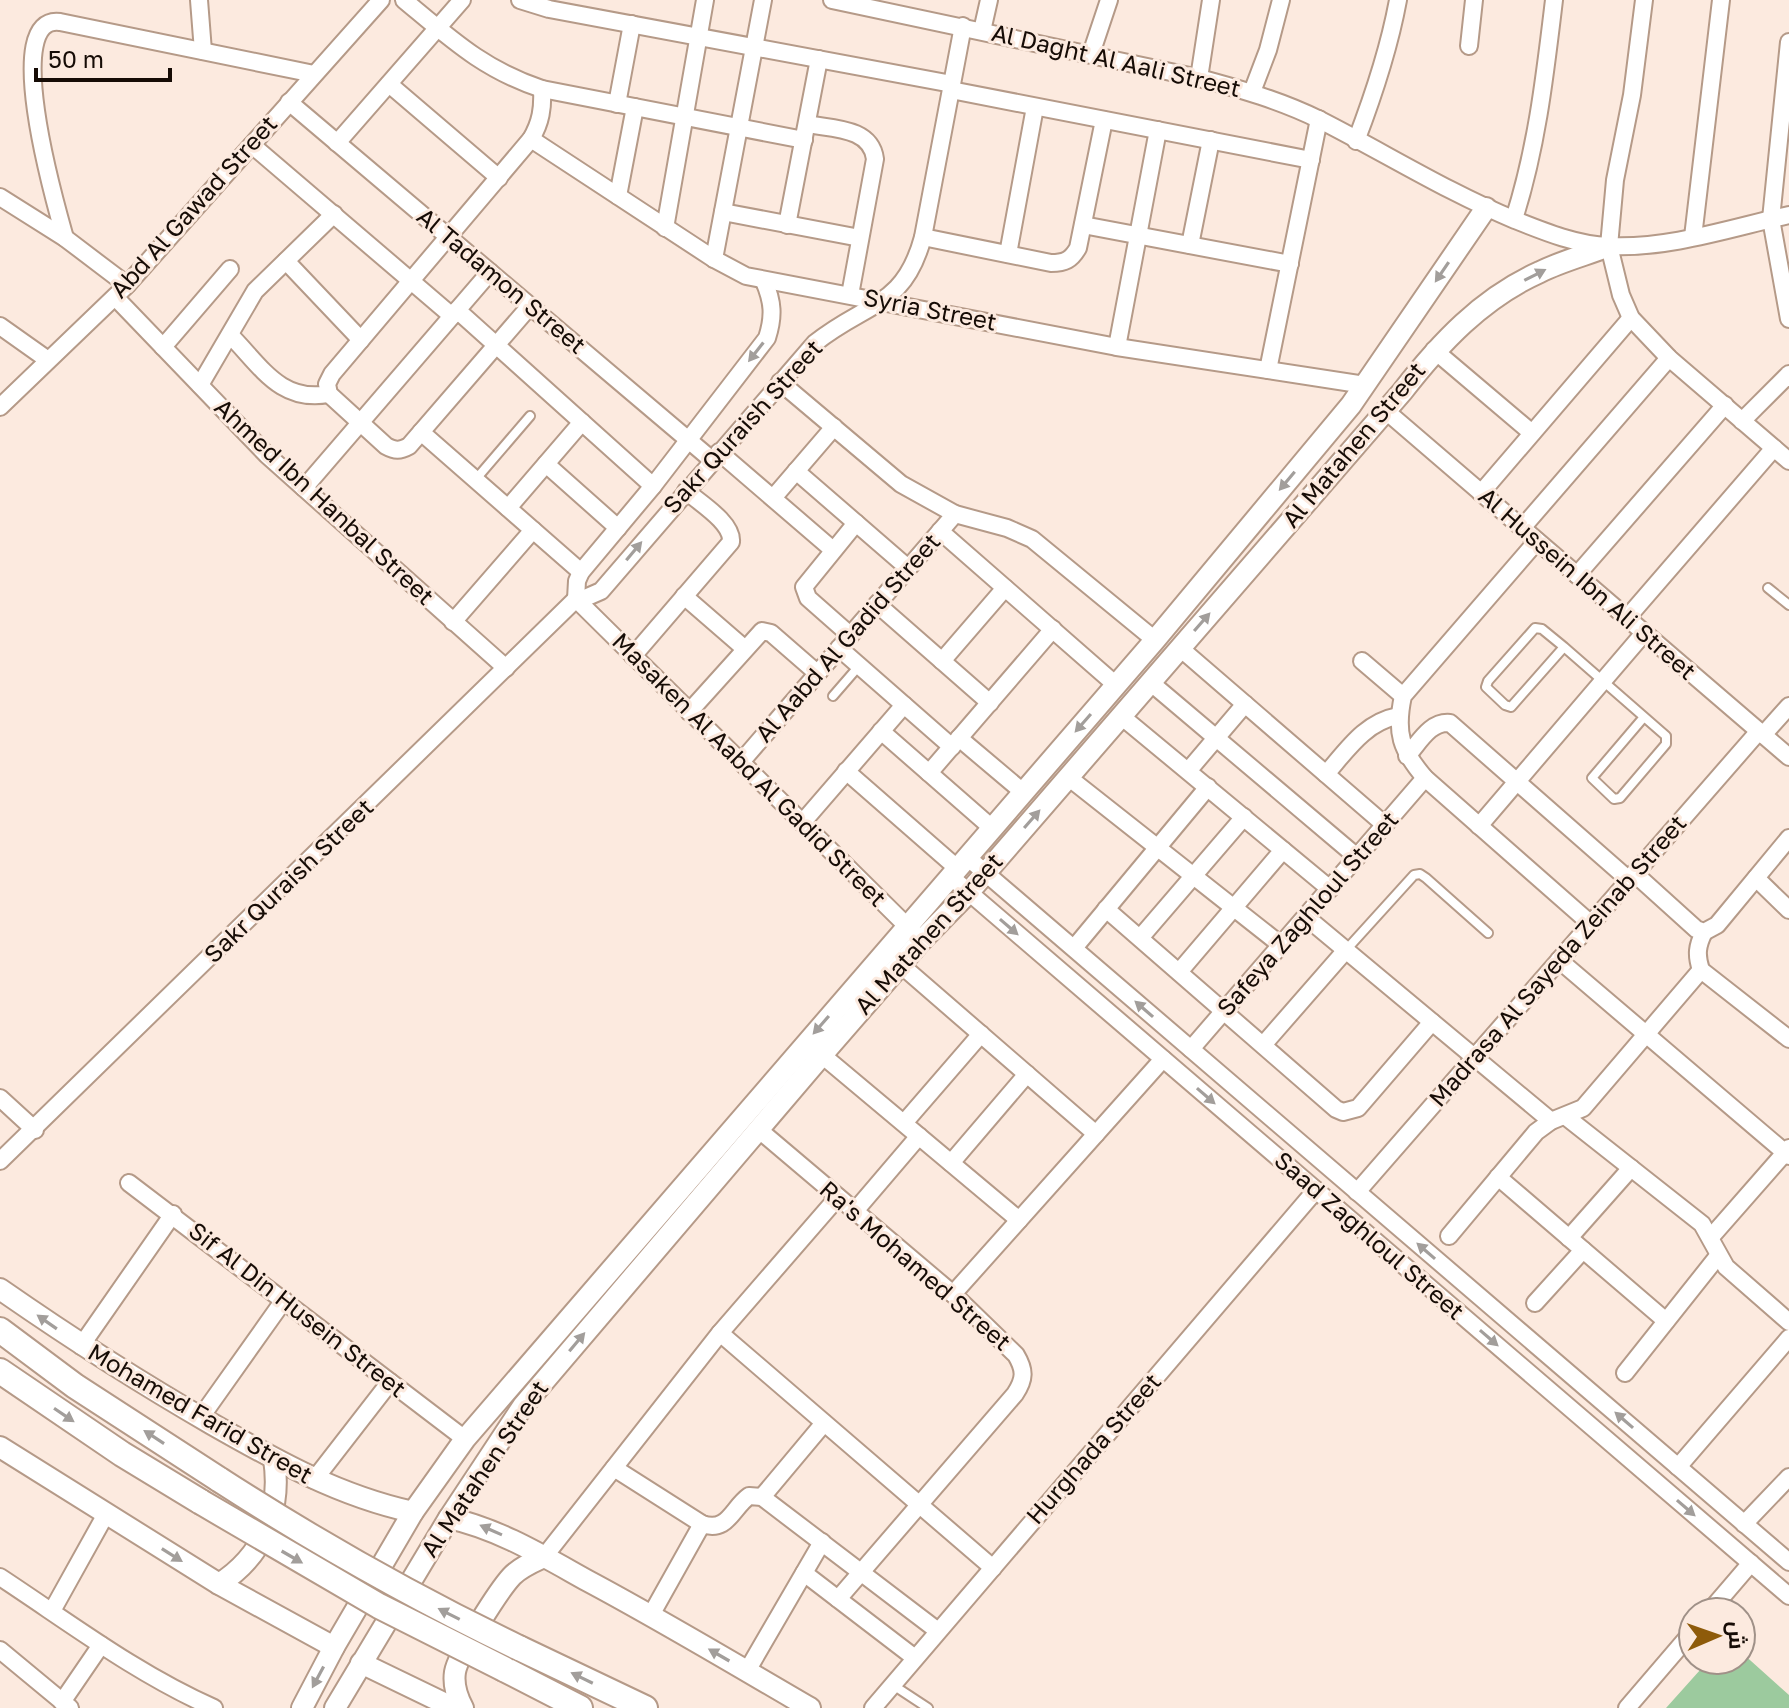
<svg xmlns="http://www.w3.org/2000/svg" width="1789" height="1708" font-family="'Golos Text',Cairo,sans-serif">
<rect width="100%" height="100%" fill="#fceadf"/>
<path fill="#9cca9e" d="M1741 1652 1789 1695V1708H1666L1709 1660H1741Z"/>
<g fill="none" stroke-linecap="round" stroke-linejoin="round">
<g stroke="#b59a88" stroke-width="12">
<g id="service">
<path d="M476 479 530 416"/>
<path d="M1768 588 1789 605"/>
<path d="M1564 647 1542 629 1535 628 1488 681 1486 687 1505 705 1511 707 1564 647 1666 736V744L1620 798 1614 799 1592 778 1644 717"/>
<path d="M833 696 859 666"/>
<path d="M1346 950 1414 875 1420 874 1426 878 1488 933"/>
<path d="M893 1685 928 1708"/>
</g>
</g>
<g stroke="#b59a88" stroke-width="20">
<g id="minor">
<path d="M199 0 203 51"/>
<path d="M404 0C451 39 484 70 542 89L804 140"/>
<path d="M520 0 549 9 952 84"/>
<path d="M832 0 1199 78C1240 89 1282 101 1320 120 1385 153 1447 192 1515 220 1545 232 1577 245 1609 246 1669 249 1731 228 1789 215"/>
<path d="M1644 0 1632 95 1615 180 1609 246 1621 295 1631 318 1669 358 1789 461"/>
<path d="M982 31 989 0"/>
<path d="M1789 42 1771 219 1789 319"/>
<path d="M1469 46 1474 0"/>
<path d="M1091 54 1109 0"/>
<path d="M1199 78 1211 0"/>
<path d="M389 84 499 178"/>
<path d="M951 90 1311 160"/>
<path d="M1252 92 1268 50 1281 0"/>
<path d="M289 102 712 460"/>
<path d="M617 104 632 24"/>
<path d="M807 124C832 129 871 127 875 159L850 295"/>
<path d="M531 139 714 259 746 276 1117 347 1365 385"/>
<path d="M1356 141C1374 94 1389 49 1398 0"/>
<path d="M337 143 462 0"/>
<path d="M252 145 452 316"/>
<path d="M618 196 635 107"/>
<path d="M0 197 65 238 127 285"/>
<path d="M723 212 860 238"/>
<path d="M1514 219C1537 147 1545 75 1554 0"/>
<path d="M787 225 819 59"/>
<path d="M1083 225 1290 264"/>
<path d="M665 228 705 0"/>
<path d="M923 237 1051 263C1065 263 1071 260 1078 248L1104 120"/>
<path d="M1693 237 1721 0"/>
<path d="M65 238C56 206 0 14 60 22L314 74"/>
<path d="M1190 245 1211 140"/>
<path d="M1008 254 1035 107"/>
<path d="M714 259 763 0"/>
<path d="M286 261 361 340"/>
<path d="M115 297 267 455 506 668"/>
<path d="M530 306 409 446C400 451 395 451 386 446L329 394 327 384 332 374 531 139C541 122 543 108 542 89"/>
<path d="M457 310 653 486"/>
<path d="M0 326 48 360"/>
<path d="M230 335C261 366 280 403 329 394"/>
<path d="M163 347 230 269"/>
<path d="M1117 347 1158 130"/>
<path d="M1434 350 1532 433"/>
<path d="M1268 370 1319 119"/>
<path d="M780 382 901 484 955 514 1007 528 1032 539 1155 640"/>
<path d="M200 385 255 291 334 214"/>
<path d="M0 407 127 285 381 0"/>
<path d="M1386 411 1789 757"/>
<path d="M1742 421 1789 374"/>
<path d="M421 432 581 572"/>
<path d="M719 452 833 550"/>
<path d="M546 464 618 528"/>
<path d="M796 471 908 568"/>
<path d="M304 488 490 272"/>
<path d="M1481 493 1631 318"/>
<path d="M773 498 834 427"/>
<path d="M508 508 582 422"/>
<path d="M1522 528 1669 358"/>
<path d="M940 531 1116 685"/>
<path d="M1537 541 1403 696C1395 733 1401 750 1425 778L1591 924"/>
<path d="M1577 575 1725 405"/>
<path d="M684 596 744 648"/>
<path d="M576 599 915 934"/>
<path d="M576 599 577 581 581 572 653 486 767 338C774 316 773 302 764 281"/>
<path d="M877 604 990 703"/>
<path d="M1627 618 1774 448"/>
<path d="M453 622 533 530"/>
<path d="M850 635 808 598 804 587 856 523"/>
<path d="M839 648 952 747"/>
<path d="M1180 648 1385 825"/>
<path d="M633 656 731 542C733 523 700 503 686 491"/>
<path d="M942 661 1005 588"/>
<path d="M1362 661 1403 696"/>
<path d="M1150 682 1357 857"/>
<path d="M689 712 762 631 771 633 817 673"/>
<path d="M1121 716 1330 889"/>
<path d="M881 731 992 828"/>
<path d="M1763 735 1789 706"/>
<path d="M959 738 1023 792"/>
<path d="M1407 756C1419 743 1430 721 1450 723L1629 880"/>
<path d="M741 762 955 514"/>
<path d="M846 771 957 868"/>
<path d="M1188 771 1245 704"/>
<path d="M929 773 1053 629"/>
<path d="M1326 774C1347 750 1365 722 1398 716"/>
<path d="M1068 777 1281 945"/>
<path d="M802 823 904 705"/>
<path d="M1479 826 1644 633"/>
<path d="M967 857 1789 1562"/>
<path d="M1634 873 1696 929 1704 932 1717 925 1789 838"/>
<path d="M950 876 1789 1596"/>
<path d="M1756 878 1789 910"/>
<path d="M1106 909 1336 1109 1343 1112 1358 1108 1432 1022"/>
<path d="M1306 917 1551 1121"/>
<path d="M1704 932C1697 946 1696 955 1701 970L1789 1039"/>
<path d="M1140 938 1244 817"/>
<path d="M1074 948 1208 787"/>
<path d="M1559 960 1789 1156"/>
<path d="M901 965 1096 1134"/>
<path d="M1179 972 1283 850"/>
<path d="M1263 1045 1346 950"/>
<path d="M1191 1049 1425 778"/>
<path d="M822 1055 1019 1220"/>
<path d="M0 1098 35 1130"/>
<path d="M1565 1116 1702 1224 1726 1267 1789 1322"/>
<path d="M904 1123 981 1034"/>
<path d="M758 1129 953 1294 1016 1355C1025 1370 1025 1379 1015 1394L838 1599"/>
<path d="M0 1161 576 599 585 598 601 591 815 343C866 302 904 308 923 237L963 26"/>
<path d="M951 1163 1027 1074"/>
<path d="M1498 1177 1666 1321"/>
<path d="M129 1183 465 1439"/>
<path d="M1357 1192 1759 731"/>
<path d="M855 1211 919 1136"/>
<path d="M1449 1236 1536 1132 1551 1121 1583 1108 1701 970"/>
<path d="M1711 1237 1789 1148"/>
<path d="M1569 1238 1631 1168"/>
<path d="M953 1294 1163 1059"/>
<path d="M1535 1303 1583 1250"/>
<path d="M720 1333 993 1568"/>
<path d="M81 1346 173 1214"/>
<path d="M1625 1373 1718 1256"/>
<path d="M201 1417 284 1300"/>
<path d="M1678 1467 1789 1338"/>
<path d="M614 1468 702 1524C728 1533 732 1508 749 1496L762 1497 938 1631"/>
<path d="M314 1480 390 1382"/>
<path d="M762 1497 824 1423"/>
<path d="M1744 1524 1789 1477"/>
<path d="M544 1557 720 1333 838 1197"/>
<path d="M804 1573 915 1658"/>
<path d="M0 1577C70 1623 137 1674 214 1708"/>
<path d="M52 1611 106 1514"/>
<path d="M1709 1612 1751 1563"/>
<path d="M651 1615 702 1524"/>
<path d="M0 1650 70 1708"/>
<path d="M747 1671 822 1542"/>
<path d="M62 1702 101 1645"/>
<path d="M873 1708 1316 1190"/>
<path d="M1627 1708 1693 1631"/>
</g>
</g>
<g stroke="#b59a88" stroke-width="24">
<g id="tertiary">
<path d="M0 1289C69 1337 139 1382 212 1424 277 1461 339 1496 413 1512"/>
<path d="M0 1447 219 1584 334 1647"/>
<path d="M449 1518C499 1529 543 1556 588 1581 663 1621 736 1665 810 1708"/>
<path d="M219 1584C263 1556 282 1511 274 1459"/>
<path d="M361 1663 454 1708"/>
<path d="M302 1708 334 1647 413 1512 465 1439 1155 640 1351 405 1486 208"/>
<path d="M335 1708 449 1518 523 1406 822 1055 921 941 969 892 1402 392C1440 343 1482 298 1540 272 1562 261 1586 255 1609 246"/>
<path d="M463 1708C457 1697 453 1685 455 1672 458 1654 499 1590 512 1576 521 1567 533 1562 544 1557"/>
</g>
</g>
<g stroke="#b59a88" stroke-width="28">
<g id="secondary">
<path d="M0 1330 75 1386 220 1480"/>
<path d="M0 1371 122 1454 201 1502"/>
<path d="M519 1648 645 1708"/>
<path d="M504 1669 580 1708"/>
</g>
</g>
<use href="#service" stroke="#fff" stroke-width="8"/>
<use href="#minor" stroke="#fff" stroke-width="16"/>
<use href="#tertiary" stroke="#fff" stroke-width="20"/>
<use href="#secondary" stroke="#fff" stroke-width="24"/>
<g stroke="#b59a88" stroke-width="28" stroke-linecap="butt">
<g id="secondary-bridge">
<path d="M220 1480C316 1542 415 1598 519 1648"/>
<path d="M201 1502 379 1606 504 1669"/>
</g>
</g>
<use href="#secondary-bridge" stroke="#fff" stroke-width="24"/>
</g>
<defs><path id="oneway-solid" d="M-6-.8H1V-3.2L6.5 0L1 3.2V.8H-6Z" transform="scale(2)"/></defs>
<g fill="#a29e9b">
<use href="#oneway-solid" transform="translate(1442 272) rotate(124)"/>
<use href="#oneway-solid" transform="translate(1535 275) rotate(-27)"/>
<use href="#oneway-solid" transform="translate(756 352) rotate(128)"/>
<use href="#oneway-solid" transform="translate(1287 481) rotate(130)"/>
<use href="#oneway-solid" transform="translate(634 551) rotate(-50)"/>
<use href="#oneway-solid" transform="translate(1202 622) rotate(-49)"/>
<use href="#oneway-solid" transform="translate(1083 723) rotate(131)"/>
<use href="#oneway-solid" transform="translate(1032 819) rotate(-49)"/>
<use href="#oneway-solid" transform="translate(1009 927) rotate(41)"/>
<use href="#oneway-solid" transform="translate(1144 1009) rotate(-139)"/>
<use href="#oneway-solid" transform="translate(821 1025) rotate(131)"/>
<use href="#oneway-solid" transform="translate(1206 1096) rotate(41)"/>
<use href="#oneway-solid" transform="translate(1426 1251) rotate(-139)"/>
<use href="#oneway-solid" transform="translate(47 1322) rotate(-145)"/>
<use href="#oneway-solid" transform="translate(1489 1338) rotate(41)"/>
<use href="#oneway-solid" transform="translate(577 1342) rotate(-50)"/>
<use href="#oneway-solid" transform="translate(64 1415) rotate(34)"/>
<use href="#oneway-solid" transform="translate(1624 1420) rotate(-139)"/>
<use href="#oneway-solid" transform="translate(154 1437) rotate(-147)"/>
<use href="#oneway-solid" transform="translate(1686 1508) rotate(41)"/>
<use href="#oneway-solid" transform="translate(491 1530) rotate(-156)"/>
<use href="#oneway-solid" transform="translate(172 1555) rotate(32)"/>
<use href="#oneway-solid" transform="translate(292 1557) rotate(30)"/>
<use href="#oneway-solid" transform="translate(449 1614) rotate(-153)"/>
<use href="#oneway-solid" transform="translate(719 1655) rotate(-150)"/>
<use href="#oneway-solid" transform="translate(318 1677) rotate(118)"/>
<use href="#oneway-solid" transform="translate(582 1678) rotate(-154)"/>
</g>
<g text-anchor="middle" stroke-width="6" stroke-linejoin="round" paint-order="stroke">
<g font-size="24" fill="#160c06" stroke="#fceadf">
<text transform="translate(1116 61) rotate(13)" y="8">Al Daght Al Aali Street</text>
<text transform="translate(194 207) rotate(-48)" y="8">Abd Al Gawad Street</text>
<text transform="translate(501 281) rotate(40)" y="8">Al Tadamon Street</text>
<text transform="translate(930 310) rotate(11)" y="8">Syria Street</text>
<text transform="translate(743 427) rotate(-48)" y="8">Sakr Quraish Street</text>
<text transform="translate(1354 445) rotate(-50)" y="8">Al Matahen Street</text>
<text transform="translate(324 502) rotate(43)" y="8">Ahmed Ibn Hanbal Street</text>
<text transform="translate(1587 584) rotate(41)" y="8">Al Hussein Ibn Ali Street</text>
<text transform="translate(848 638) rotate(-49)" y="8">Al Aabd Al Gadid Street</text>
<text transform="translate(749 770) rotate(45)" y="8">Masaken Al Aabd Al Gadid Street</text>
<text transform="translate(289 881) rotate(-44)" y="8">Sakr Quraish Street</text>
<text transform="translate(1308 914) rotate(-49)" y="8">Safeya Zaghloul Street</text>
<text transform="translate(929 934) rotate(-48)" y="8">Al Matahen Street</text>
<text transform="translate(1558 961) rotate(-49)" y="8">Madrasa Al Sayeda Zeinab Street</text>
<text transform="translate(1369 1236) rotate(41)" y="8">Saad Zaghloul Street</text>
<text transform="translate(915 1266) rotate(41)" y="8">Ra's Mohamed Street</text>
<text transform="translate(297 1310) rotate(38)" y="8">Sif Al Din Husein Street</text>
<text transform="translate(200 1414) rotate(30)" y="8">Mohamed Farid Street</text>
<text transform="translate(1094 1449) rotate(-49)" y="8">Hurghada Street</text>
<text transform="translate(485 1469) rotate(-56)" y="8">Al Matahen Street</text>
</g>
</g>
<g transform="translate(1717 1636) rotate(88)"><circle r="38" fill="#fceadf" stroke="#a09188" stroke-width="2"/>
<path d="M0-6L14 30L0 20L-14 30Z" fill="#8e5b0a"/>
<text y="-12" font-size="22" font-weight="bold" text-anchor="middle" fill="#160c06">ش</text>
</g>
<path d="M36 68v12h134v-12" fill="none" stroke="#160c06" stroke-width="4"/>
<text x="48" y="68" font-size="24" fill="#160c06" stroke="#fceadf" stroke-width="6" paint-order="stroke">50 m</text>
</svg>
